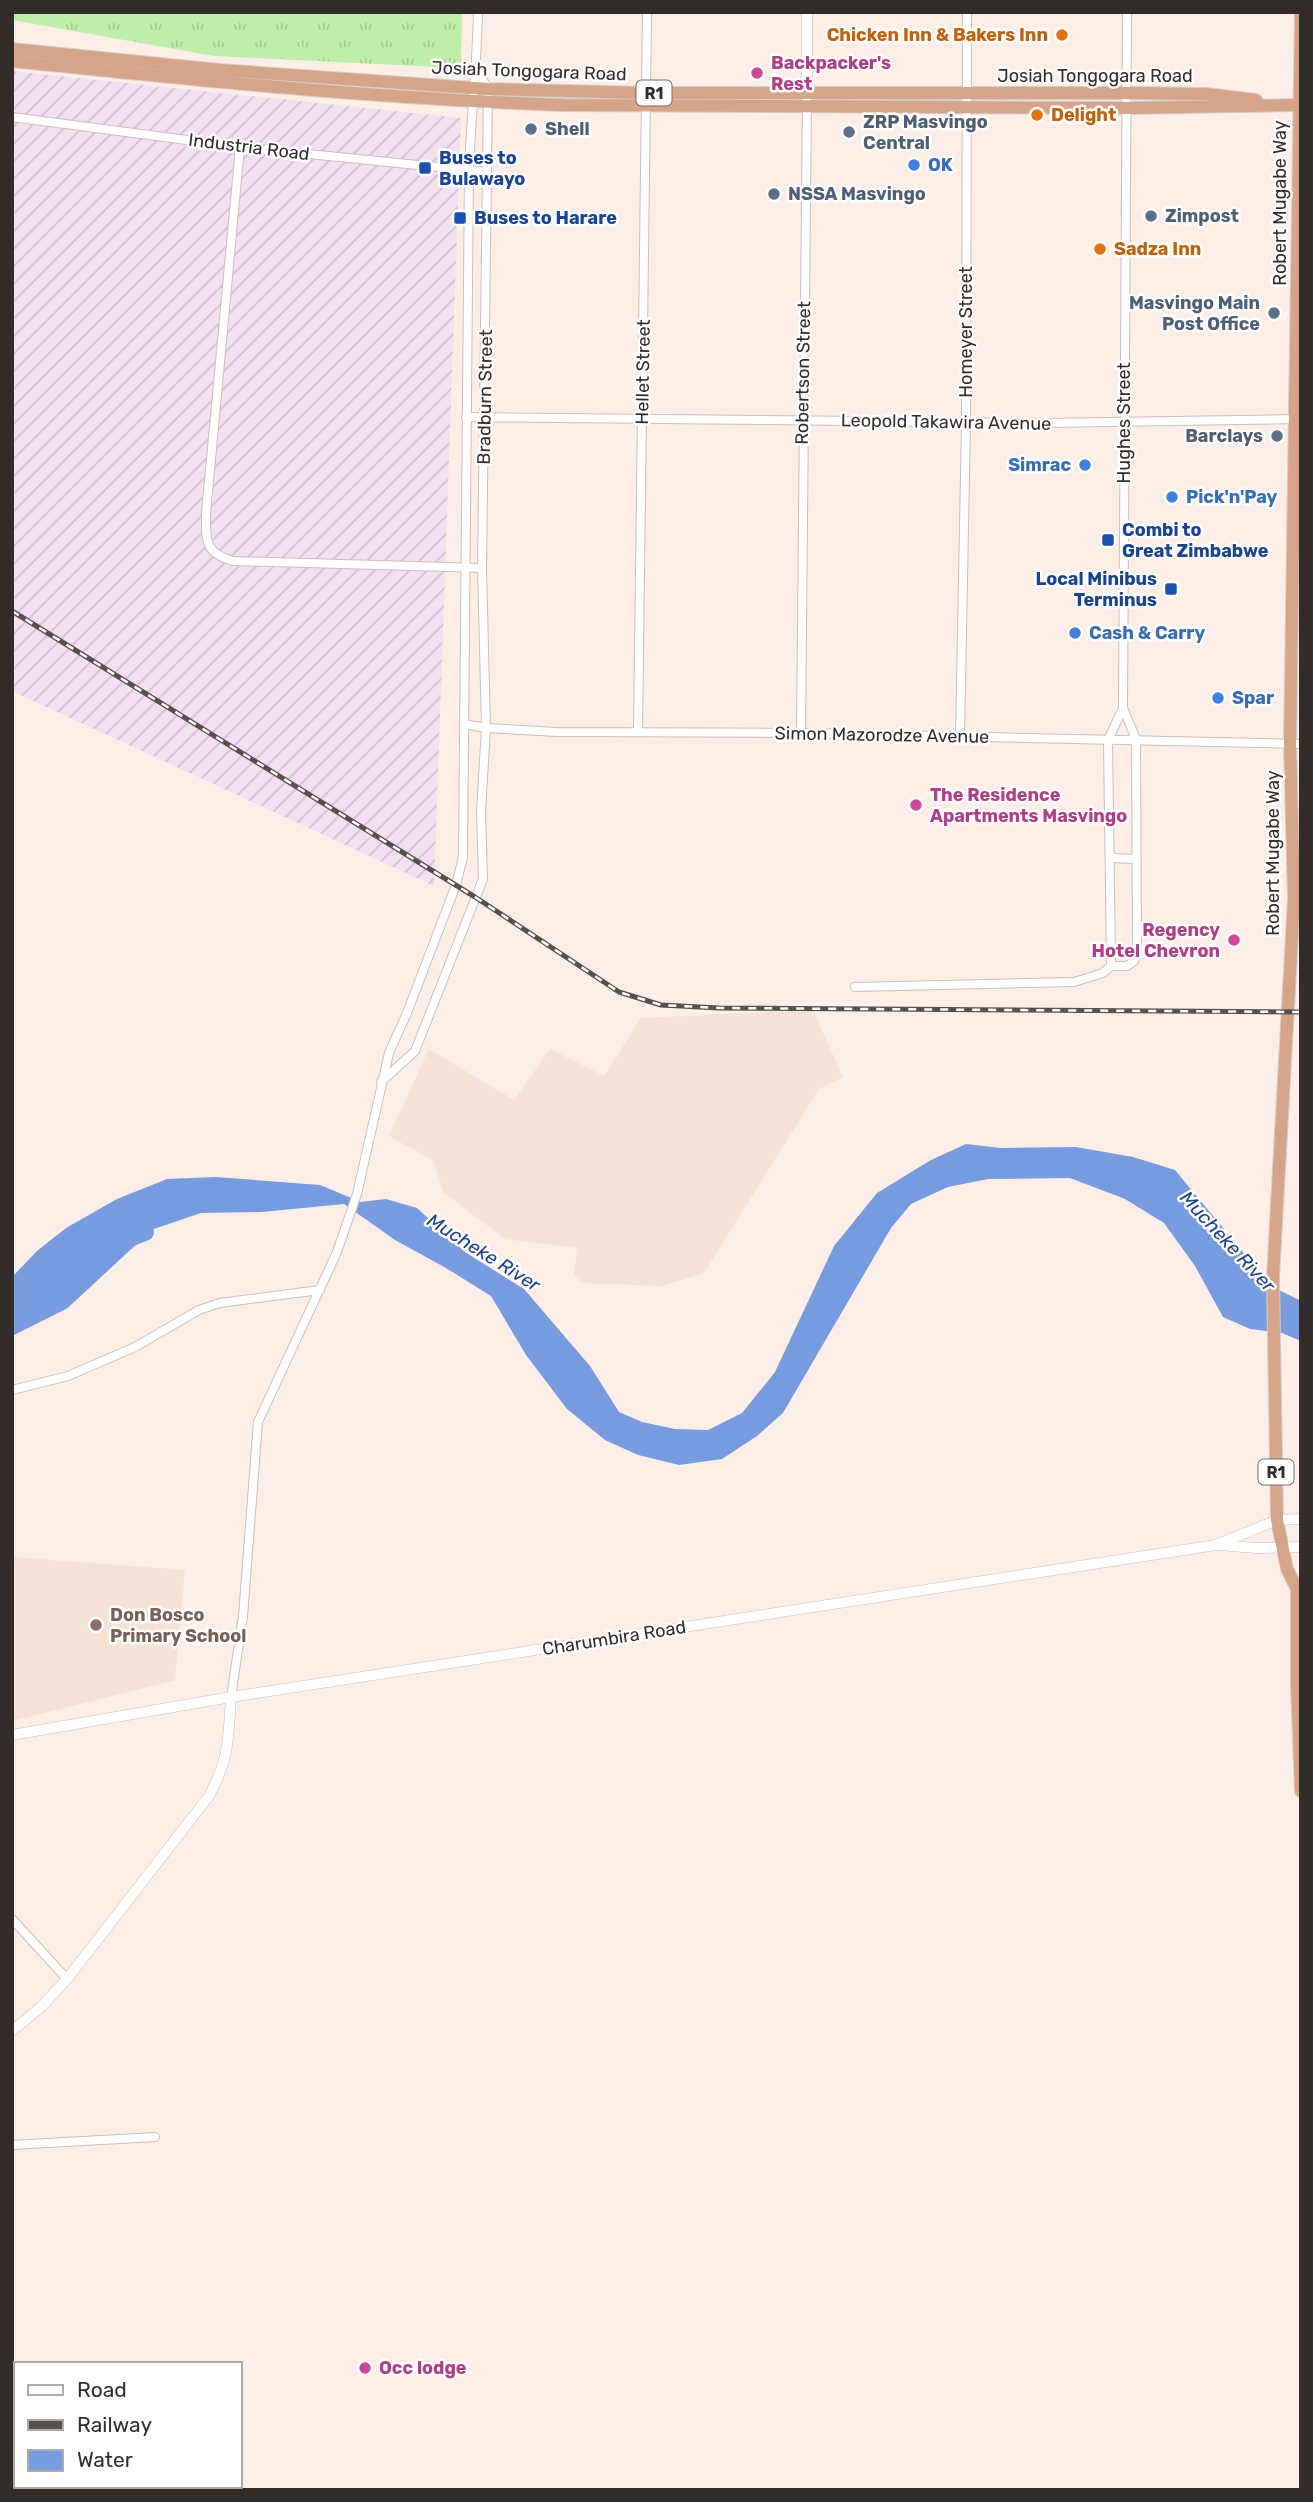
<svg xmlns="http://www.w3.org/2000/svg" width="1313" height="2502" font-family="Rubik,sans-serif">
<defs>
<pattern id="industrial-furrows" width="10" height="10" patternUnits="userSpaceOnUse" patternTransform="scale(1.75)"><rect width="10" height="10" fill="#f3e1f2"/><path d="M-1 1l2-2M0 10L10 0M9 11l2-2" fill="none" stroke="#d1c1d0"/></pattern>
<pattern id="grass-tufts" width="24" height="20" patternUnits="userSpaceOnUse" patternTransform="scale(1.75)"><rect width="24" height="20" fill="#bdefaa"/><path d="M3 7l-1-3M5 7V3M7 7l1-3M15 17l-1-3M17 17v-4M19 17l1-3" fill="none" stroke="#a3cd92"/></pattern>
</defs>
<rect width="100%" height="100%" fill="#fdeee7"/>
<g fill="#f7e2d6">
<path d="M813 1010 843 1077 819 1089 704 1273 662 1286 582 1283 574 1275 577 1248 505 1239 443 1192 434 1161 389 1136 429 1049 514 1100 550 1049 604 1076 641 1018Z"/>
<path d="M12 1557 185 1570 175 1680 12 1721Z"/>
</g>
<path fill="url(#industrial-furrows)" d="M12 71 461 118 434 886 12 691Z"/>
<path fill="url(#grass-tufts)" d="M12 12H462L461 68 214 56 12 20Z"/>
<path fill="#769bde" d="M966 1144 1000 1148 1076 1147 1133 1157 1175 1170 1271 1286 1301 1301V1341L1282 1333 1250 1329 1223 1317 1195 1266 1164 1223 1125 1199 1070 1178 988 1179 948 1187 911 1204 891 1228 783 1413 757 1436 722 1459 679 1465 638 1455 605 1440 567 1409 526 1355 491 1296 446 1268 395 1240 344 1204 262 1212 201 1213 142 1233 104 1255 67 1288 34 1320 12 1336V1277L37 1251 66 1228 117 1199 167 1179 216 1177 320 1185 361 1202 386 1199 417 1208 465 1252 524 1289 590 1366 619 1412 642 1422 675 1429 708 1430 742 1413 775 1372 834 1246 877 1193 931 1160Z"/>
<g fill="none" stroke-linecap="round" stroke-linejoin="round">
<path stroke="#769bde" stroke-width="18" d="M12 1326 62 1301 130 1238 145 1232"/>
<g stroke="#ccbfb7" stroke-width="10">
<g id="minor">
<path d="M12 117 240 147 487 172"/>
<path d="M240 147 206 513C206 540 204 553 233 561L482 568"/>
<path d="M466 417 1045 423 1299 419"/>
<path d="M464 724 486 728 557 732 801 733 1301 744"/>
<path d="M638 732 647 12"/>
<path d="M801 733 807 93"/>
<path d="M960 737 966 422 967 12"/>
<path d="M1110 858 1136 859"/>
<path d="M1111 966 1108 740 1123 708"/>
<path d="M855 987 1074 982 1103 973 1111 966H1127L1134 961 1137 953 1136 739 1123 708 1127 12"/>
<path d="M381 1082 415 1051 483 879 481 812 486 728 482 568 488 89 477 70"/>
<path d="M12 1390 68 1376 135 1347 199 1310 220 1303 320 1290"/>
<path d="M231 1697 243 1616 258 1422 337 1252 357 1194 389 1053 407 1013 456 885 463 857 469 170C471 117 477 65 478 12"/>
<path d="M12 1919 67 1979"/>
<path d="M12 2145 155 2137"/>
</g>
</g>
<g stroke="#ccbfb7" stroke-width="11">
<g id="tertiary">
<path d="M807 12V93"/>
<path d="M1220 1545 1256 1548 1301 1547"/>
<path d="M12 1735 231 1697 1216 1545 1277 1520 1301 1519"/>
<path d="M12 2031 42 2006 67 1979 209 1796C230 1757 228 1739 231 1697"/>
</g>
</g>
<g stroke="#d2d1d0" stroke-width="14">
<g id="trunk">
<path d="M1301 12 1290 744 1294 899 1273 1277 1277 1520 1287 1569 1297 1589V1687L1301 1791"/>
<path d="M12 49 220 70 488 89 646 93H1127L1206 94 1256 100"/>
<path d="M12 61C196 80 379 99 564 105L1127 108 1301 105"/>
</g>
</g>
<use href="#minor" stroke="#fff" stroke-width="8"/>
<use href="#tertiary" stroke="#fff" stroke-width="10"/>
<use href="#trunk" stroke="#d6a488" stroke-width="12"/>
<g stroke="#57514d" stroke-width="5">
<path id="rail" d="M12 611 475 897 619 992 661 1005 719 1008 1301 1012"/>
</g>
<use href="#rail" stroke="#fff" stroke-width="2.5" stroke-dasharray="8" stroke-linecap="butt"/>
</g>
<g fill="#e8710a" stroke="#fff" stroke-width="2.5">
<circle cx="1062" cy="35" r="7"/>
<circle cx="1037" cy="115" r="7"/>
<circle cx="1100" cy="249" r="7"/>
</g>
<g fill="#d1479c" stroke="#fff" stroke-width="2.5">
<circle cx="757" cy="73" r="7"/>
<circle cx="916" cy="805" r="7"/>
<circle cx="1234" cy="940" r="7"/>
<circle cx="365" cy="2368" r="7"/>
</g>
<g fill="#5c6f8a" stroke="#fff" stroke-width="2.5">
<circle cx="531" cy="129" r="7"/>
<circle cx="849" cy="132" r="7"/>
<circle cx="774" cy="194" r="7"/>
<circle cx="1151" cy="216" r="7"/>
<circle cx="1274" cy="313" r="7"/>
<circle cx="1277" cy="436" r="7"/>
</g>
<g fill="#3f7fe0" stroke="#fff" stroke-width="2.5">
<circle cx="914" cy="165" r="7"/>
<circle cx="1085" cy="465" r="7"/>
<circle cx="1172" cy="497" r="7"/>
<circle cx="1075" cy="633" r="7"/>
<circle cx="1218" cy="698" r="7"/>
</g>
<g fill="#1a4fb4" stroke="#fff" stroke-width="2.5">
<rect x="418" y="161" width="14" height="14" rx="3.5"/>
<rect x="453" y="211" width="14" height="14" rx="3.5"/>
<rect x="1101" y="533" width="14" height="14" rx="3.5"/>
<rect x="1164" y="582" width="14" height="14" rx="3.5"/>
</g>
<circle fill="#8d6e63" stroke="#fff" stroke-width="2.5" cx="96" cy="1625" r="7"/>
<g text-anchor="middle" stroke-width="5" stroke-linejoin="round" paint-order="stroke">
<g fill="#fff" stroke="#706c6a" stroke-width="2">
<rect x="636.5" y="80.5" width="35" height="25" rx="5"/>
<rect x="1258.5" y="1459.5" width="35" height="25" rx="5"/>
</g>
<g font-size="16" font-weight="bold" fill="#322d2a">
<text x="654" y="99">R1</text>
<text x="1276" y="1478">R1</text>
</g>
<g font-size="18" font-weight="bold" fill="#c56008" stroke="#fff" text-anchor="start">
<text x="1048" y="41" text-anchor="end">Chicken Inn &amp; Bakers Inn</text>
<text x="1051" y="121">Delight</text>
<text x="1114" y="255">Sadza Inn</text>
</g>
<g font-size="18" font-weight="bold" fill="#b23c85" stroke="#fff" text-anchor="start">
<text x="771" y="69">Backpacker's<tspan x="771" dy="21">Rest</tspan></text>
<text x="930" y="801">The Residence<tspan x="930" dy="21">Apartments Masvingo</tspan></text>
<text x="1220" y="936" text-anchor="end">Regency<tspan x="1220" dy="21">Hotel Chevron</tspan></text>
<text x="379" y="2374">Occ lodge</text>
</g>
<g font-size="18" fill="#322d2a" stroke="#fff">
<text transform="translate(529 71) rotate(2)" y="6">Josiah Tongogara Road</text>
<text x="1095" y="82">Josiah Tongogara Road</text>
<text transform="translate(249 147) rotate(7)" y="6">Industria Road</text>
<text transform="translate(1280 203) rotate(-90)" y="6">Robert Mugabe Way</text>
<text transform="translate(966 332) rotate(-90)" y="6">Homeyer Street</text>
<text transform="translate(643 372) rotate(-89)" y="6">Hellet Street</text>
<text transform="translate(803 373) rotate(-89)" y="6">Robertson Street</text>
<text transform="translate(485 397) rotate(-89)" y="6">Bradburn Street</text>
<text transform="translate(946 422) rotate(1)" y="6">Leopold Takawira Avenue</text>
<text transform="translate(1124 423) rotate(-90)" y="6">Hughes Street</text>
<text transform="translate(882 735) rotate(1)" y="6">Simon Mazorodze Avenue</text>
<text transform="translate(1273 853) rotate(-90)" y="6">Robert Mugabe Way</text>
<text transform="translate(614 1638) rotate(-9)" y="6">Charumbira Road</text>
</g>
<g font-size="18" font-weight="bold" fill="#4e5e75" stroke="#fff" text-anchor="start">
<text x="863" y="128">ZRP Masvingo<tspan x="863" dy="21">Central</tspan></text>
<text x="545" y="135">Shell</text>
<text x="788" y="200">NSSA Masvingo</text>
<text x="1165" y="222">Zimpost</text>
<text x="1260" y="309" text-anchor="end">Masvingo Main<tspan x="1260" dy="21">Post Office</tspan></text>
<text x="1263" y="442" text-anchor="end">Barclays</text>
</g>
<g font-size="18" font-weight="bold" fill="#164399" stroke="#fff" text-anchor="start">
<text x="439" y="164">Buses to<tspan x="439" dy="21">Bulawayo</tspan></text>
<text x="474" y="224">Buses to Harare</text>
<text x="1122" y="536">Combi to<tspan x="1122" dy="21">Great Zimbabwe</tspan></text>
<text x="1157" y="585" text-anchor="end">Local Minibus<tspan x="1157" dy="21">Terminus</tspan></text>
</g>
<g font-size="18" font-weight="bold" fill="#366cbe" stroke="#fff" text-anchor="start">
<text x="928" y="171">OK</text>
<text x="1071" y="471" text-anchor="end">Simrac</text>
<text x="1186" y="503">Pick'n'Pay</text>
<text x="1089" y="639">Cash &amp; Carry</text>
<text x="1232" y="704">Spar</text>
</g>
<g font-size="18" font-weight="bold" fill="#785e54" stroke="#fff" text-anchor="start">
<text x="110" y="1621">Don Bosco<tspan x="110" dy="21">Primary School</tspan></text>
</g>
<g font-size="19" font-style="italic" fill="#184290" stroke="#fff">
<text transform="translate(1228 1241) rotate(47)" y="7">Mucheke River</text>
<text transform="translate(484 1252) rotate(32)" y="7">Mucheke River</text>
</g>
</g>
<rect width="1313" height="2502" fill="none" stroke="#322d2a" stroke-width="28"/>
<rect x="14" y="2362" width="228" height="126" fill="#ffffff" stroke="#adabaa" stroke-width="2"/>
<rect x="28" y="2385" width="35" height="10" fill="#ffffff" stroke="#adabaa" stroke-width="2"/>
<text x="77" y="2397" font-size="21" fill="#322d2a">Road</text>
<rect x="28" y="2420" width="35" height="10" fill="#57514d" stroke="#adabaa" stroke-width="2"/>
<text x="77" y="2432" font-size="21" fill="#322d2a">Railway</text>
<rect x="28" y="2450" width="35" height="21" fill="#769bde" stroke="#adabaa" stroke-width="2"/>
<text x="77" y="2467" font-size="21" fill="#322d2a">Water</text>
</svg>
